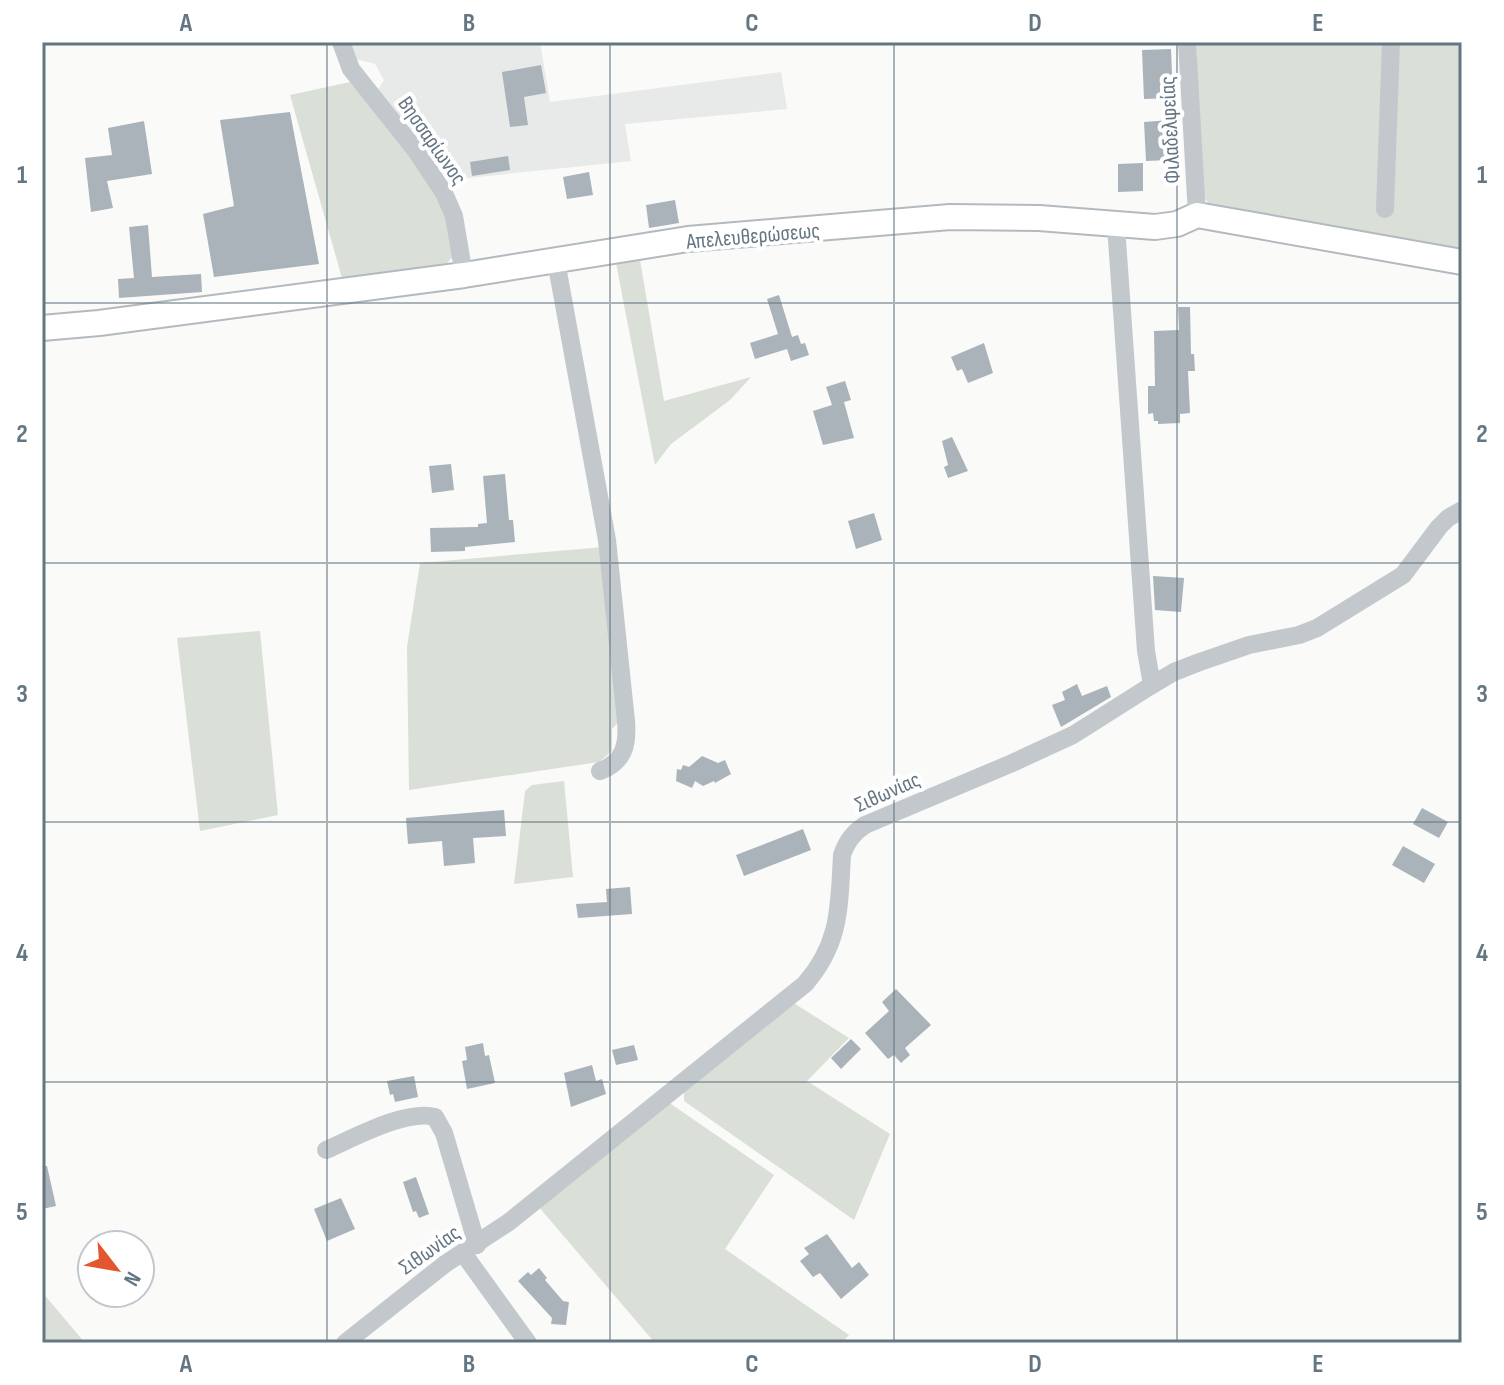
<svg xmlns="http://www.w3.org/2000/svg" width="1504" height="1385" font-family="'Sofia Sans Condensed',sans-serif">
<rect width="100%" height="100%" fill="#fafaf8"/>
<path fill="#e8e9e9" d="M349 42H540L550 102 781 72 787 109 625 124 631 161 449 180 440 170 444 159 435 147 420 145 377 92 384 80 375 64 356 59Z"/>
<g fill="#dadfd7">
<path d="M1196 42H1462V254L1210 206 1200 191Z"/>
<path d="M350 82 427 175 453 226V257L446 264 342 278 290 95Z"/>
<path d="M615 258 640 260 664 401 751 377 730 400 671 444 655 465Z"/>
<path d="M604 547 623 717 612 729V751L599 762 409 790 407 647 420 563Z"/>
<path d="M260 631 278 815 200 831 177 638Z"/>
<path d="M564 781 573 877 514 884 525 791 532 785Z"/>
<path d="M792 1002 849 1038 807 1081 890 1134 854 1220 684 1101V1087Z"/>
<path d="M663 1104H671L774 1175 725 1249 849 1335 842 1343H655L538 1206Z"/>
<path d="M42 1292 85 1343H42Z"/>
</g>
<g fill="#aab3b9">
<path d="M1171 49 1173 98 1144 99 1142 50Z"/>
<path d="M541 65 546 93 524 97 528 125 510 127 502 72Z"/>
<path d="M290 112 319 264 214 277 203 214 234 206 220 120Z"/>
<path d="M1170 120 1171 160 1146 161 1144 122Z"/>
<path d="M144 121 152 174 107 181 113 208 91 212 85 158 112 155 108 128Z"/>
<path d="M508 156 510 170 472 176 470 162Z"/>
<path d="M1143 163V191L1118 192V164Z"/>
<path d="M589 172 593 195 567 199 563 177Z"/>
<path d="M675 200 679 223 649 228 646 205Z"/>
<path d="M148 225 152 277 201 274 202 292 119 298 118 279 134 278 129 227Z"/>
<path d="M779 295 792 337 798 335 801 344 805 343 809 355 791 361 787 349 755 359 750 343 778 334 767 299Z"/>
<path d="M1178 307H1190L1191 354H1194L1195 371H1188L1190 413 1180 414V423L1158 424V421H1154L1153 413 1148 414V386H1155L1154 331 1179 330Z"/>
<path d="M984 343 993 373 968 383 962 369 957 371 951 357Z"/>
<path d="M845 381 851 400 844 402 854 438 823 445 813 411 832 405 826 387Z"/>
<path d="M952 437 968 471 948 478 944 467 948 465 942 441Z"/>
<path d="M451 464 454 490 432 493 429 466Z"/>
<path d="M505 474 509 520H513L515 542 465 547V551L431 552 430 528 478 527V524L487 523 483 476Z"/>
<path d="M874 513 882 540 856 549 848 521Z"/>
<path d="M1153 576 1184 578 1181 612 1155 610Z"/>
<path d="M1077 684 1082 696 1107 686 1111 697 1061 727 1052 705 1065 700 1062 692Z"/>
<path d="M702 756 718 763 725 760 731 774 715 783 714 781 703 786 695 781 692 788 676 781 677 769 681 770 683 765 689 767Z"/>
<path d="M1422 808 1448 822 1439 838 1413 824Z"/>
<path d="M504 810 506 836 473 838 475 863 444 866 442 841 408 844 406 818Z"/>
<path d="M803 829 811 850 744 876 736 855Z"/>
<path d="M1403 846 1435 864 1424 883 1392 865Z"/>
<path d="M630 887 632 914 578 918 576 904 607 902 606 889Z"/>
<path d="M896 989 931 1025 905 1048 910 1055 901 1063 894 1055 888 1059 865 1033 889 1011 882 1002Z"/>
<path d="M851 1039 861 1049 841 1069 831 1058Z"/>
<path d="M483 1043 485 1056 489 1055 495 1083 467 1089 462 1061 467 1060 465 1047Z"/>
<path d="M634 1045 638 1060 616 1065 612 1050Z"/>
<path d="M592 1065 596 1081 602 1079 606 1094 571 1107 564 1073Z"/>
<path d="M414 1076 418 1097 395 1102 393 1094 390 1095 387 1081Z"/>
<path d="M42 1166H47L56 1206 42 1209Z"/>
<path d="M416 1177 429 1214 419 1218 416 1211 413 1212 403 1182Z"/>
<path d="M341 1198 355 1229 327 1241 314 1209Z"/>
<path d="M827 1234 852 1268 859 1262 869 1275 841 1299 820 1273 813 1277 800 1261 809 1254 804 1248Z"/>
<path d="M539 1268 547 1278 545 1280 563 1301 569 1302 566 1325 551 1324 552 1318 518 1281 528 1272 531 1275Z"/>
</g>
<g fill="none" stroke-linecap="round" stroke-linejoin="round">
<g stroke="#b3babf" stroke-width="28">
<path id="secondary" d="M42 328 99 323 464 275 688 239 950 217 1039 218 1155 227 1177 224 1197 215 1462 262"/>
</g>
<g stroke="#c3c8cc" stroke-width="18">
<path d="M341 42 351 69 417 152 444 193 454 216 464 275"/>
<path d="M1187 42 1197 215"/>
<path d="M1385 209 1391 42"/>
<path d="M556 261 607 540 626 721C628 745 624 762 600 771"/>
<path d="M1152 685 1174 672 1197 663 1249 645 1299 635 1317 628 1403 575 1439 527 1448 518 1462 510"/>
<path d="M326 1150C354 1138 406 1109 435 1117L444 1133 477 1245"/>
<path d="M463 1253 528 1343"/>
<path d="M345 1343 445 1264 509 1222 805 984C841 943 839 906 842 855 847 841 853 833 865 825L1010 764 1073 735 1152 685 1146 651 1116 226"/>
</g>
<use href="#secondary" stroke="#fff" stroke-width="24"/>
</g>
<path fill="none" stroke="#657683" stroke-width="2" stroke-opacity="0.55" d="M327 42V1343M610 42V1343M894 42V1343M1177 42V1343M42 303H1462M42 563H1462M42 822H1462M42 1082H1462"/>
<g text-anchor="middle" stroke-width="8" stroke-linejoin="round" paint-order="stroke">
<g font-size="22" fill="#657683" stroke="#fff">
<text transform="translate(1169 130) rotate(-93)" y="8">Φιλαδελφείας</text>
<text transform="translate(433 140) rotate(55)" y="8">Βησσαρίωνος</text>
<text transform="translate(753 235) rotate(-5)" y="8">Απελευθερώσεως</text>
<text transform="translate(887 791) rotate(-24)" y="8">Σιθωνίας</text>
<text transform="translate(429 1249) rotate(-35)" y="8">Σιθωνίας</text>
</g>
</g>
<rect width="1504" height="1385" fill="none" stroke="#ffffff" stroke-width="88"/>
<g transform="translate(116 1269) rotate(121)"><circle r="38" fill="#ffffff" stroke="#c1c8cd" stroke-width="2"/>
<path d="M0-6L14 30L0 20L-14 30Z" fill="#e4572e"/>
<text y="-12" font-size="22" font-weight="bold" text-anchor="middle" fill="#657683">N</text>
</g>
<rect x="44" y="44" width="1416" height="1297" fill="none" stroke="#657683" stroke-width="3"/>
<g font-size="26" text-anchor="middle" font-weight="bold" fill="#657683">
<text x="186" y="31">A</text>
<text x="469" y="31">B</text>
<text x="752" y="31">C</text>
<text x="1035" y="31">D</text>
<text x="1318" y="31">E</text>
<text x="22" y="183">1</text>
<text x="1482" y="183">1</text>
<text x="22" y="442">2</text>
<text x="1482" y="442">2</text>
<text x="22" y="702">3</text>
<text x="1482" y="702">3</text>
<text x="22" y="961">4</text>
<text x="1482" y="961">4</text>
<text x="22" y="1220">5</text>
<text x="1482" y="1220">5</text>
<text x="186" y="1372">A</text>
<text x="469" y="1372">B</text>
<text x="752" y="1372">C</text>
<text x="1035" y="1372">D</text>
<text x="1318" y="1372">E</text>
</g>
</svg>
